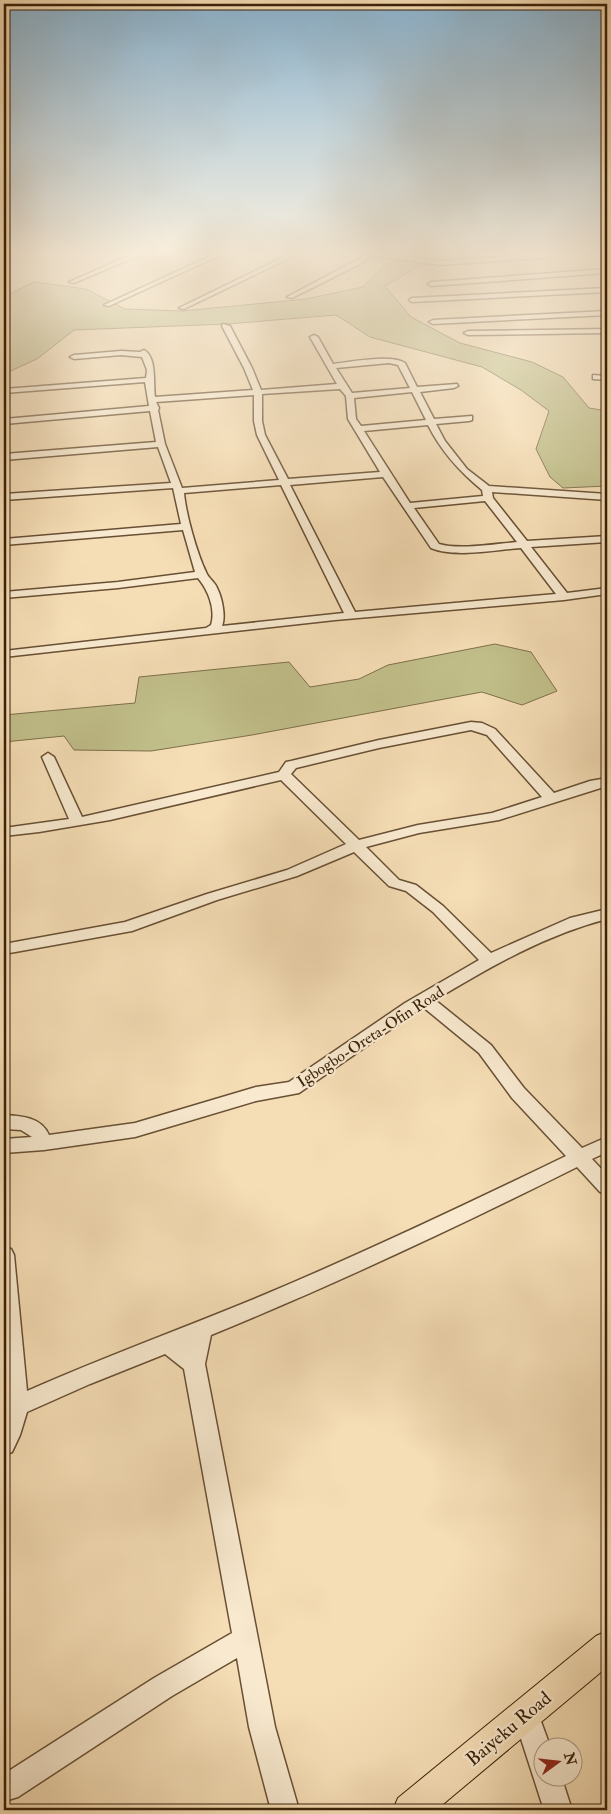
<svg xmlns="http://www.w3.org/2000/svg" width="611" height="1814" font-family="'IM FELL Double Pica',serif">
<rect width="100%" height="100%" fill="#f5ddb5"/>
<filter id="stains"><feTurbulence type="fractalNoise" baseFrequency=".004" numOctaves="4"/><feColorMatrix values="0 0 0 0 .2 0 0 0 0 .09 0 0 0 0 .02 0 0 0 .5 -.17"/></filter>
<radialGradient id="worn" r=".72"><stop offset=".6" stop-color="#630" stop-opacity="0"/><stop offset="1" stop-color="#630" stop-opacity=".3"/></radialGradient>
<g fill="#c1bf8a" stroke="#7d704a">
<path d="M375 252H437L428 261 385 286 411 317 460 343 532 362 563 377 589 408 607 411V486L563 488 550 477 536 449 549 411 521 390 482 367 370 337 336 315 227 324 74 330 37 359 4 374V294H9L34 282 86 289 125 309 182 311 306 299 363 287 388 260Z"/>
<path d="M495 644 531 652 557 691 522 705 482 692 252 735 151 751 74 750 64 736 4 742V715L135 703 139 677 289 662 310 687 359 679 388 665Z"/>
</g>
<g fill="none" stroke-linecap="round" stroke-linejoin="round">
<g stroke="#685034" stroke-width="3">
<g id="minor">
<path d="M138 252H147L74 283 69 282Z"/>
<path d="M219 252H227L109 306 104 305Z"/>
<path d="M294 252H302L184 309 179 308Z"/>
<path d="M361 252H378L440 261 542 254 545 256 542 258 440 265 376 256 292 298 287 297 368 254Z"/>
<path d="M607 269V273L431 286 428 284 431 282Z"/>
<path d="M607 288V292L412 302 409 300 412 298Z"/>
<path d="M607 311V315L433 324 429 322 433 320Z"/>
<path d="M223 324 230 326 252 368 261 390 337 384 310 337 314 335 318 337 333 364C350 362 391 354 405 363L417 387 457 384 458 386 454 388 420 392 434 419 472 416V420L469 421 436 424 445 441 467 469 489 486 607 494V500L492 492 493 498 527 541 607 536V542L531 547 567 593 607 588V594L564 600 335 620 4 657V651L206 628 211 625C216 609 208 590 198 578L118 588 4 598V592L118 582 195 572 183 530 4 545V539L181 524 173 488 4 500V494L171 483 158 447 4 460V454L156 442 150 411 4 424V419L149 406 145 382 4 393V389L146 378 147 370 142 357 121 355 74 359 70 357 74 355 121 351 140 352 144 350C157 357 153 384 155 397L253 390 244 368 222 326ZM389 363 398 365 410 388 352 393 336 368ZM340 389 346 396 348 419 380 472 288 479 265 435 262 421V394ZM412 392 426 420 361 426 356 419 354 398ZM254 395V421L257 435 279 480 182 488 165 444 158 410 159 408 156 402ZM428 425C441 451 459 471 482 490L483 496 410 503 364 431ZM383 477 431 548C455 558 495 550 521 548L556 594 355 612 290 485ZM281 485 344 613 222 626C226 617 222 597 217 588 215 582 208 578 206 572 197 553 186 515 184 493ZM485 501 517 542C494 544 459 550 439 544L414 508Z"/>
<path d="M607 329V333L468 335 464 333 468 331Z"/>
<path d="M593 375 607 376V380L593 379Z"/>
<path d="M471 722 482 723 495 729 554 793 590 781 607 778V786L499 820 419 833 366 847 399 880 416 885 443 906 491 953 570 918 607 909V919C545 935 490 967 435 1000L491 1045 524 1088 582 1148 607 1137V1152L592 1159 607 1175V1194L600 1192 577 1167C457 1227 336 1284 211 1335L205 1364 275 1727 299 1810H271L249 1727 237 1658 172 1696 18 1797 8 1800 4 1799V1774L154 1678 232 1633 184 1369 165 1354 90 1384 27 1412 20 1435 12 1452 4 1455V1401L7 1400 4 1366V1247L11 1249 14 1255 27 1391C106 1356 187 1327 266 1294 368 1251 467 1204 566 1156L512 1098 479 1053 423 1007 299 1093 256 1101 135 1137 44 1150 4 1153V1139L32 1137 21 1130 4 1129V1115C22 1116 41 1117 49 1135L135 1123 256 1087 289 1082 405 1003 479 960 433 912 406 891 389 886 354 852 297 876 217 900 132 931 4 954V944L125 922 207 894 287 870 346 844 281 780 110 820 39 832 4 836V828L69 819 42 757 48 753 54 757 82 817 279 772 286 762 291 761 379 740ZM471 730 487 735 542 797 492 813 418 825 359 840 291 774 296 768 379 748Z"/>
<path d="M526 1701 535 1705 550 1746H544V1776H561L572 1810H544L513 1714 517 1705Z"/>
</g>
</g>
<g stroke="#392109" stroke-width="2">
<path id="major" d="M607 1631V1667L436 1810H393L398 1798 596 1636Z"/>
</g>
<use href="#minor" fill="#f8e9cf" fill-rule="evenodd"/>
<use href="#major" fill="#f5ddb5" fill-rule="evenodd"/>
</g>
<linearGradient id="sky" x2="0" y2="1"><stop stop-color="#8bb6d4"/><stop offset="0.5" stop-color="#faf0de"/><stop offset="1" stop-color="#faf0de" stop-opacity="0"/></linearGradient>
<rect width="611" height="506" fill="url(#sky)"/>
<g text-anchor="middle" stroke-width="4.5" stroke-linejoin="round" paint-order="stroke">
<g font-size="16" fill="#392109" stroke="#f8e9cf">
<text transform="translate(370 1036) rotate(-33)" y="6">Igbogbo-Oreta-Ofin Road</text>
</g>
<g font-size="19" fill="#392109" stroke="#f8e9cf">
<text transform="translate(508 1728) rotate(-40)" y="7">Baiyeku Road</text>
</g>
</g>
<rect width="611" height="1814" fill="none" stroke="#f5ddb5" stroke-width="20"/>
<rect x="5" y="5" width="601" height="1804" fill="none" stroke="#392109" stroke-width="2.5"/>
<rect x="10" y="10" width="591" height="1794" fill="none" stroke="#392109"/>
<g transform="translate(558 1762) rotate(75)"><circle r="24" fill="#f8e9cf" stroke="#ac9980"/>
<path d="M0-4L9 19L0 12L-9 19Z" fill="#8f2418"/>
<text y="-8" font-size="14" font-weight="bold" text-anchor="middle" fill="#392109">N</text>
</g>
<rect width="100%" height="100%" filter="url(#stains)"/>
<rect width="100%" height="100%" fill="url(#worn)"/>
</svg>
